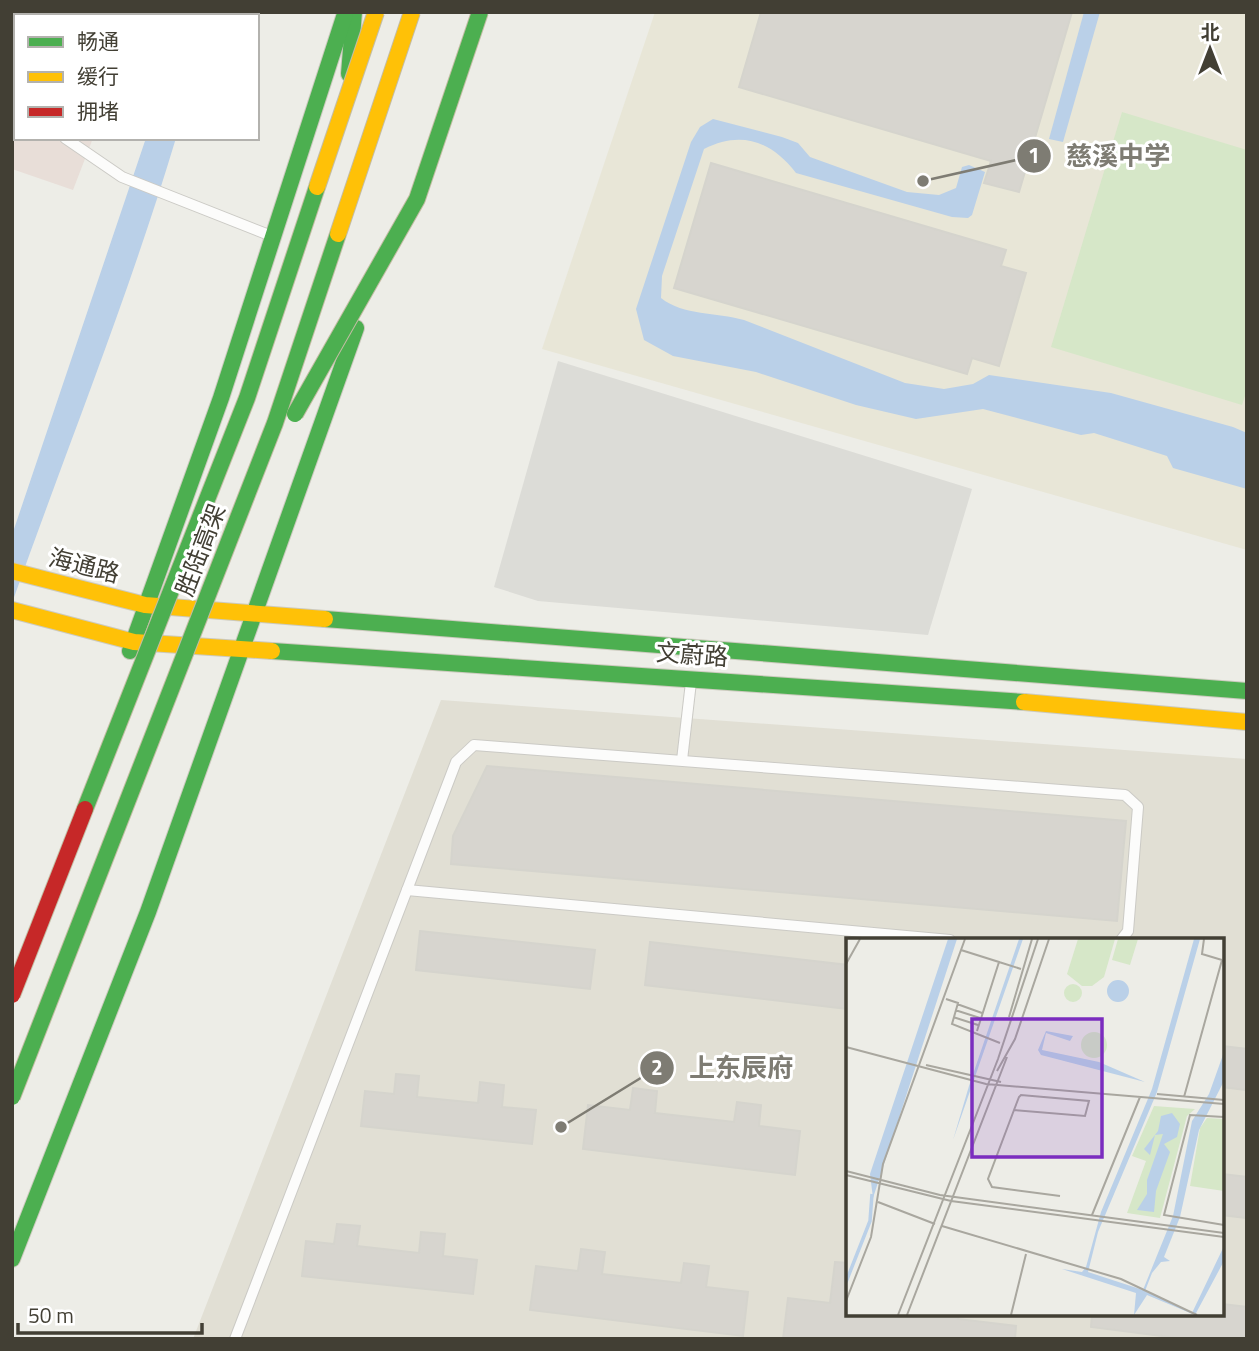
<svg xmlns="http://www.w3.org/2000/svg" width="1259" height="1351" font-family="'Titillium Web','Noto Sans SC',sans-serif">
<rect width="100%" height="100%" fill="#edede7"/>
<path fill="#e1dfd4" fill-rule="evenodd" d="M441 700 1247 759V1339H193ZM848 940H1222V1314H848Z"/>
<path fill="#e8e6d7" d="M655 12H1247V550L542 349Z"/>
<path fill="#e8ded8" d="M12 12H140L138 16H16V138H93L73 190 12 169Z"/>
<path fill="#d6e7c8" d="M1122 112 1247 150V390L1242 405 1051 347Z"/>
<g fill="#dcdcd7">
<path d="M12 12H88L87 16H16V122L12 120Z"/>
<path d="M558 361 972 489 928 635 538 601 494 587Z"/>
</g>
<g fill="#bad0e8">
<path d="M1084 12H1100L1063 142 1049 139Z"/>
<path d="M713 119 782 137 798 143 810 157 907 192 939 195 956 188 962 167 969 165 985 172 972 215 968 218 952 217 796 173C771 141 741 130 704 149L662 276 661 298C684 316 716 312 744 320L905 383 944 389 973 384 989 375 1111 393 1233 427 1247 433V489L1173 468 1167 456 1094 433 1081 435 983 409 916 419 856 405 756 372 673 356 644 340 636 309 691 142 700 127Z"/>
<path d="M146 138H176C129 295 67 448 12 603V535Z"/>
</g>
<g fill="#d7d5cf" stroke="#d5d4cd" stroke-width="2">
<path d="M761 12H1072L1019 192 984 183 991 161 739 87Z"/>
<path d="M711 163 1006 250 1001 266 1026 273 999 366 972 358 967 374 674 288Z"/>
<path d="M487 766 1126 821 1117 921 451 864 453 836Z"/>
<path d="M420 931 595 950 590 989 416 970Z"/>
<path d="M650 942 848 965V1009L645 985Z"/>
<path d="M1222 1046 1247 1049V1090L1222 1087Z"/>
<path d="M396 1074 419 1076 417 1097 478 1103 480 1082 504 1085 502 1107 536 1110 532 1144 361 1126 365 1091 394 1094Z"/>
<path d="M633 1088 657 1091 655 1113 734 1122 737 1102 761 1105 759 1126 800 1131 795 1175 583 1149 588 1105 630 1110Z"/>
<path d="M1222 1174 1247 1177V1218L1222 1215Z"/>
<path d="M337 1224 360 1226 357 1246 419 1253 421 1232 445 1234 443 1256 477 1260 473 1294 302 1276 306 1241 334 1244Z"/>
<path d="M581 1249 605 1252 602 1274 681 1283 684 1263 709 1266 706 1287 748 1292 743 1336 530 1310 536 1266 578 1271Z"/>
<path d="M835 1262 848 1263V1314H959L958 1319 1016 1326 1015 1339H783L788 1298 830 1303Z"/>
<path d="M1222 1304 1247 1307V1339H1185L1091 1327 1092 1314H1222Z"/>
</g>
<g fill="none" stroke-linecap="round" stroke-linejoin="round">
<g stroke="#cbcac5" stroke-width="12">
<g id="lane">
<path d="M75 16 76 12"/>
<path d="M12 50 16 51"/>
<path d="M12 113 16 114"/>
<path d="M65 138 122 177 269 235"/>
<path d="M682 760 691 682"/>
<path d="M407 890 950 940"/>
<path d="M235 1339 456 762 474 745 1125 795 1138 807 1128 931 1121 940"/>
</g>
</g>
<g stroke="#cccabe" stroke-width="18">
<g id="fast">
<path d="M349 74 354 12"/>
<path d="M325 619 1247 691"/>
<path d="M130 651 221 398 345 14"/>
<path d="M272 651 1024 702"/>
<path d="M12 1259 148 912 356 328"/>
</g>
</g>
<g stroke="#cccabe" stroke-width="18">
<g id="slow">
<path d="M12 571 145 605 325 619"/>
<path d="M12 610 134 642 272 651"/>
<path d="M1024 702 1247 722"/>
</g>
</g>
<use href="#lane" stroke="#fcfcfb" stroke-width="10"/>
<use href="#fast" stroke="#4caf50" stroke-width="16"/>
<use href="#slow" stroke="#ffc107" stroke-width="16"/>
<g stroke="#c3bda4" stroke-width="18" stroke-linecap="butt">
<g id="fast-bridge">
<path d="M295 414 417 199 480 12"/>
<path d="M85 809 247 398 317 187"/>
<path d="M12 1097 275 423 338 234"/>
</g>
</g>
<g stroke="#c3bda4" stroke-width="18" stroke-linecap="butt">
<g id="slow-bridge">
<path d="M317 187 376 12"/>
<path d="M338 234 412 12"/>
</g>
</g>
<g stroke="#c3bda4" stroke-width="18" stroke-linecap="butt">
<path id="jam-bridge" d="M12 995 85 809"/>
</g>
<use href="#fast-bridge" stroke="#4caf50" stroke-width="16"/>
<use href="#slow-bridge" stroke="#ffc107" stroke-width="16"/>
<use href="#jam-bridge" stroke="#c62828" stroke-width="16"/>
</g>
<g text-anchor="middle" stroke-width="6" stroke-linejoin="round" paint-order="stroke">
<g font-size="24" fill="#423f34" stroke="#fff">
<text transform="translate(201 550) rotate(-69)" y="8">胜陆高架</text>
<text transform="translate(84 566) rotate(14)" y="8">海通路</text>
<text transform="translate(692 655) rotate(4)" y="8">文蔚路</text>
</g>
</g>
<g transform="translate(846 938)">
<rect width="378" height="378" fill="#edede7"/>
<path d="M232 1H269L258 39 246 48H236L221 36ZM272 1H292L284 27 266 22ZM218 55a9 9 0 1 1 18 0a9 9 0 1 1-18 0ZM235 107a13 13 0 1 1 26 0a13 13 0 1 1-26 0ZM308 168 349 171 341 178 314 280 281 275 300 223 286 218ZM361 180 378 181V253L344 248 354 190Z" fill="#d6e7c8"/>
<path d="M102 1H111L27 260 24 236ZM173 1H177L107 202 123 148ZM348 1H354L311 154 252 294 242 334 297 352 327 278 346 183 363 156 378 114V143L353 192 334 279 318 319 324 323 315 324 306 335 299 353 312 358 346 375 378 308V323L349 377 301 357 288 377 290 355 216 331 236 334 240 329 255 274 306 151ZM261 53a11 11 0 1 1 22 0a11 11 0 1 1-22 0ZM200 93 227 98 224 103 200 95 196 112 253 124 299 144 195 117 192 112ZM326 175 334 186 331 199 318 206 324 214 310 253 308 274 291 272 301 256V242L317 196 309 197 304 217 298 211 312 193 315 178Z" fill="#bad0e8"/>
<path fill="none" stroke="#bad0e8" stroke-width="3.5" d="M0 344 24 283 26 256"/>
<path fill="none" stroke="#a9a79f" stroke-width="2" d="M358 1 356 16 376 22M115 12 153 24 131 93M153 24 175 31M0 26 14 1M100 61 112 65 106 86 154 105M111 66 136 75M109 72 134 80M107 79 132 87M163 79 186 1M0 109 140 146 378 166M80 127 155 144M151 133 169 101 203 1M311 156 378 162M338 159 376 22M168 172 239 178 243 163 175 157 173 159 168 172 142 241 146 249 214 258M378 179 344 177 318 277 378 287M0 233 94 257 378 295M0 237 105 263 378 299M32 264 89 286M246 277 294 159M96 288 275 341 351 377M0 363 25 299 37 226 119 1M52 377 152 121 192 1M61 377 161 119M165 377 180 316"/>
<path fill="#7b2cbf" fill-opacity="0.15" stroke="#7b2cbf" stroke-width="3.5" d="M126 81H256V219H126Z"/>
<rect width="378" height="378" fill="none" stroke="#423f34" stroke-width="3.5"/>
</g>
<path fill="none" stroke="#7e7c73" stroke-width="2.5" d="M923 181L1034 156M561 1127L657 1068"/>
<g fill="#7e7c73" stroke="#fff" stroke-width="2.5">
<circle cx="923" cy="181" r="7"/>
<circle cx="561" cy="1127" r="7"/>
<circle cx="1034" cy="156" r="18"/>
<circle cx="657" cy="1068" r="18"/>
</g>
<g font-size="21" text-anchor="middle" font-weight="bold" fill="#fff">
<text x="1034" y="163">1</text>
<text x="657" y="1075">2</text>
</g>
<g font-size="26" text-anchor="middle" font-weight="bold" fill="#7e7c73" stroke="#fff" stroke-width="6" stroke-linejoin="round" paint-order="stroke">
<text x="1118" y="165">慈溪中学</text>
<text x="741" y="1077">上东辰府</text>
</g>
<rect width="1259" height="1351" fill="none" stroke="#423f34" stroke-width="28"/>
<rect x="14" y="14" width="245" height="126" fill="#ffffff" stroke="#b3b2ae" stroke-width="2"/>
<rect x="28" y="37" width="35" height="10" fill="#4caf50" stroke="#b3b2ae" stroke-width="2"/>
<text x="77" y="49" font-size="21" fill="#423f34">畅通</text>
<rect x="28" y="72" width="35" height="10" fill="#ffc107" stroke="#b3b2ae" stroke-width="2"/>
<text x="77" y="84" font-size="21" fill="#423f34">缓行</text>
<rect x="28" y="107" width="35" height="10" fill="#c62828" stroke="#b3b2ae" stroke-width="2"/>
<text x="77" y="119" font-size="21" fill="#423f34">拥堵</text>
<g transform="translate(1210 49)" stroke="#ffffff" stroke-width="5" paint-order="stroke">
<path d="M0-5L12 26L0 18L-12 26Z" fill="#423f34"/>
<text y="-10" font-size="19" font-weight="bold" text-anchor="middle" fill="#423f34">北</text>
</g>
<path d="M18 1323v10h184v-10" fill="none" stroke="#423f34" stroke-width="3.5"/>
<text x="28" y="1323" font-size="21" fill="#423f34" stroke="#ffffff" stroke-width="5" paint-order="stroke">50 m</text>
</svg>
